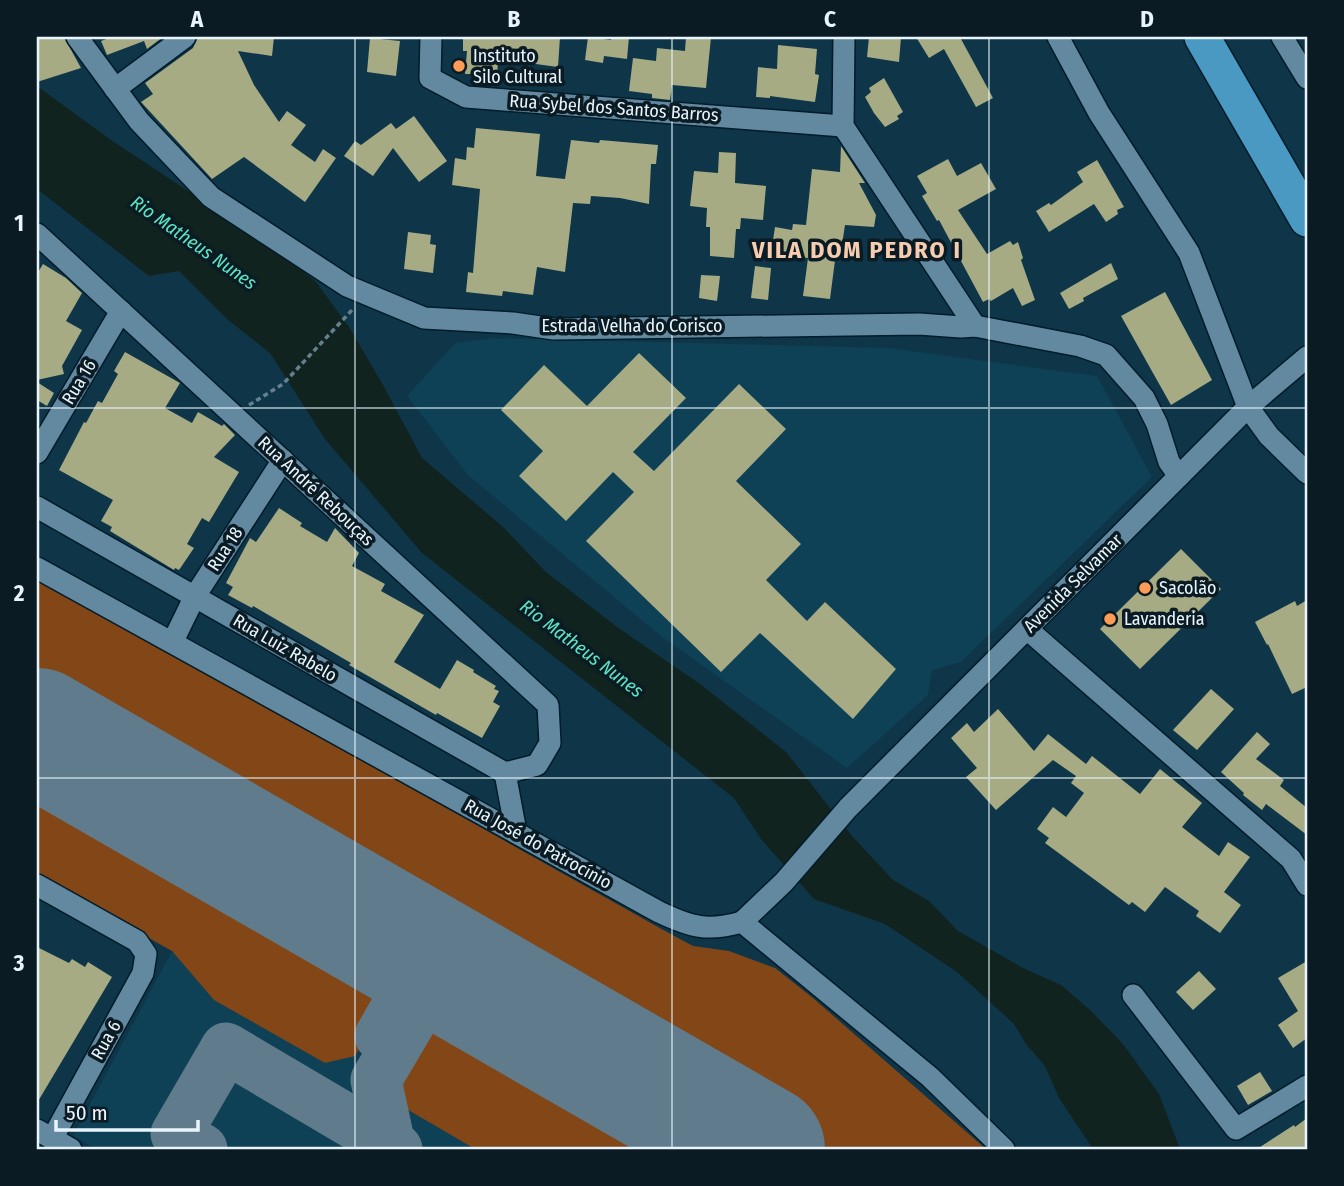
<svg xmlns="http://www.w3.org/2000/svg" width="1344" height="1186" font-family="'Fira Sans Condensed',sans-serif">
<rect width="100%" height="100%" fill="#0f3548"/>
<g fill="#0e4056">
<path d="M493 338 888 348 1097 376 1152 477 961 662 932 670 928 695 847 768 662 637 468 475 407 396 455 343Z"/>
<path d="M37 578 665 931 693 946 729 951 775 968 813 998 986 1149H97L73 1136 172 951 37 875Z"/>
</g>
<g fill="#824617">
<path d="M37 578 665 931 693 946 729 951 775 968 813 998 986 1149H826L37 694Z"/>
<path d="M37 767 385 968 390 996 355 1056 325 1063 214 1000 172 951 37 875Z"/>
<path d="M456 1010 696 1149H475L398 1104 390 1078 430 1013Z"/>
</g>
<path fill="#11231e" d="M37 86 111 140 277 250 316 282 349 327 383 385 422 458 503 527 546 572 617 627 700 684 786 752 852 836 893 880 929 901 958 931 1025 969 1061 985 1090 1010 1123 1044 1159 1094 1180 1149H1093L1059 1098 1045 1066 1026 1044 1014 1024 957 972 885 924 814 899 761 839 734 798 422 553 325 439 270 353 227 319 179 271 149 276 37 189Z"/>
<g fill="none" stroke-linecap="round" stroke-linejoin="round">
<g stroke="#607c8c" stroke-width="51">
<path d="M380 1036 404 994V943"/>
<path d="M390 1145 376 1080 422 1002 478 986"/>
<path d="M202 1149 176 1134 226 1048 397 1149"/>
</g>
<path stroke="#607c8c" stroke-width="128" d="M37 732 761 1149"/>
</g>
<g fill="#a6ab84">
<path d="M37 37H64L81 68 37 82Z"/>
<path d="M112 37H163L147 49 144 41 107 55 101 41Z"/>
<path d="M198 37H274L272 56 238 51 254 85 279 122 287 111 306 125 291 145 315 162 323 149 336 158 305 202 244 157 212 179 141 102 153 94 145 83 193 48Z"/>
<path d="M463 37H560L558 67 498 59 497 81 478 79V74H465L467 51H463Z"/>
<path d="M588 37 611 40V37H629L627 59 604 56 603 63 585 60Z"/>
<path d="M686 37H711L706 88 672 85 670 100 652 98V94L629 91 633 58 656 61 657 48 685 51Z"/>
<path d="M869 37H901L899 62 867 57Z"/>
<path d="M916 37H965L961 39 993 98 976 107 944 49 929 58Z"/>
<path d="M370 38 400 41 396 76 367 72Z"/>
<path d="M778 45 817 49 815 74 819 75 815 102 770 96V98L756 97 758 67 777 69Z"/>
<path d="M884 78 903 112 897 116 899 119 885 127 874 113 865 97 871 92 869 88Z"/>
<path d="M414 116 447 161 419 182 393 148 373 176 344 156 355 141 361 145 391 123 396 129Z"/>
<path d="M476 128 540 134 536 176 565 179 571 140 599 143 600 140 658 145 656 164H651L649 204 620 198 591 196 590 204 573 203 565 272 537 267 533 295 503 291 502 296 466 292 468 272 473 273 480 189 452 185 455 158 466 160 467 147 474 148Z"/>
<path d="M841 146 865 183H859L876 215 874 227 845 225 842 245H837L830 299 803 296 808 258 771 254 775 227 792 230 793 224 806 225 812 169 840 172Z"/>
<path d="M719 152 736 153 735 183 766 186 763 220 741 218 740 229H736L734 258 710 256V227H706L707 208 690 206 694 171 718 173Z"/>
<path d="M948 159 957 176 981 163 996 189 958 210 987 254 1010 241 1013 245 1018 242 1023 258 1021 260 1035 300 1022 306 1013 288 991 301 989 299 983 302 939 220 937 221 922 196 927 193 917 176Z"/>
<path d="M1097 160 1124 207 1117 210 1118 214 1106 222 1094 204 1049 232 1036 211 1049 203 1051 205 1083 182 1077 172Z"/>
<path d="M408 232 431 235 430 244 436 245 433 273 404 269Z"/>
<path d="M1111 263 1118 279 1083 298 1084 301 1069 309 1060 293Z"/>
<path d="M43 264 66 278 82 293 66 321 82 330 62 366 64 374 37 380V274Z"/>
<path d="M755 266 771 268 768 300 751 298Z"/>
<path d="M701 275 720 276 717 301 699 298Z"/>
<path d="M1165 292 1212 380 1171 405 1121 316Z"/>
<path d="M125 352 180 383 165 408 192 423 198 412 222 426 224 424 235 435 214 457 239 472 209 522 202 518 187 544 194 548 179 570 175 568 174 570 110 531 112 527 101 521 113 500 59 470 84 422 86 423 98 401 102 403 118 374 114 371Z"/>
<path d="M639 353 686 398 633 452 654 471 739 384 786 429 736 481 801 544 766 580 807 621 825 602 896 669 853 719 760 633 721 672 586 541 634 492 613 472 566 521 519 476 543 451 501 410 544 365 587 406Z"/>
<path d="M37 382 54 393 47 406 37 400Z"/>
<path d="M279 508 302 523 300 526 327 542 335 528 359 553 352 566 385 584 381 591 424 615 394 662 440 689 457 660 474 670 473 672 496 686 494 689 499 691 493 702 500 706 482 738 437 713 436 715 349 665 351 663 253 606 252 608 228 595 233 587 226 583 250 538 256 542Z"/>
<path d="M1181 549 1221 589 1140 669 1100 629Z"/>
<path d="M1307 600V687L1292 694 1268 644 1267 645 1255 622 1295 601 1297 606Z"/>
<path d="M1211 689 1234 709 1197 750 1173 730Z"/>
<path d="M998 709 1034 751 1048 734 1086 764 1092 756 1140 794 1160 769 1202 803 1182 827 1219 856 1228 842 1250 857 1224 892 1241 905 1220 933 1196 916 1199 911 1165 887 1145 912 1132 902 1129 905 1045 843 1049 838 1037 829 1053 807 1066 817 1084 793 1071 783 1076 776 1053 760 996 810 966 777 977 768 951 738 967 723 974 732Z"/>
<path d="M1257 732 1270 744 1256 759 1284 780 1280 786 1307 808V835L1266 804 1262 810 1243 795 1244 793 1221 772Z"/>
<path d="M37 947 69 963 72 959 85 967 88 962 112 977 37 1103Z"/>
<path d="M1307 961V1038L1293 1048 1278 1025 1298 1011 1278 978Z"/>
<path d="M1199 971 1216 989 1193 1010 1176 992Z"/>
<path d="M1260 1072 1272 1091 1248 1105 1237 1086Z"/>
<path d="M1307 1118V1149H1257L1294 1125 1295 1127Z"/>
</g>
<g fill="none" stroke-linecap="round" stroke-linejoin="round">
<g stroke="#011c2a" stroke-width="24">
<g id="minor">
<path d="M77 37 139 121 211 197 347 286 424 318 513 323 554 329 919 324 961 327 975 326 1080 346 1106 355 1144 398 1157 424 1169 462 1179 476"/>
<path d="M431 37 430 78 466 97 843 126"/>
<path d="M844 37 843 126 975 326"/>
<path d="M1058 37 1099 113 1189 253 1248 407 1269 436 1307 473"/>
<path d="M1282 37 1307 78"/>
<path d="M115 89 185 37"/>
<path d="M37 234 548 705 550 743 537 765 505 773 37 507"/>
<path d="M37 453 121 311"/>
<path d="M37 568 659 912C691 927 707 932 742 922L930 1077 1004 1149"/>
<path d="M1027 629 1291 859 1307 885"/>
<path d="M173 641 195 596 283 460"/>
<path d="M505 773 516 832"/>
<path d="M37 885 137 941 146 954 143 973 52 1139"/>
<path d="M742 922 784 882 848 808 1248 407 1307 357"/>
<path d="M1133 995 1236 1129 1307 1086"/>
<path d="M37 1130 71 1149"/>
</g>
</g>
<g stroke="#011c2a" stroke-width="38">
<path id="trunk" d="M1202 37 1307 219"/>
</g>
<path stroke="#65818f" stroke-width="3.5" stroke-dasharray="5 3.5" stroke-linecap="butt" d="M249 405 283 384 353 309"/>
<use href="#minor" stroke="#6389a0" stroke-width="21"/>
<use href="#trunk" stroke="#4a99c3" stroke-width="35"/>
</g>
<path fill="none" stroke="#e9f5fd" stroke-width="2" stroke-opacity="0.55" d="M355 37V1149M672 37V1149M989 37V1149M37 408H1307M37 778H1307"/>
<g fill="#fd9c56" stroke="#0b1b23" stroke-width="2.5">
<circle cx="459" cy="66" r="7"/>
<circle cx="1145" cy="588" r="7"/>
<circle cx="1110" cy="619" r="7"/>
</g>
<g text-anchor="middle" stroke-width="7" stroke-linejoin="round" paint-order="stroke">
<g font-size="18" fill="#e9f5fd" stroke="#0b1b23" text-anchor="start">
<text x="473" y="62">Instituto<tspan x="473" dy="21">Silo Cultural</tspan></text>
<text x="1159" y="594">Sacolão</text>
<text x="1124" y="625">Lavanderia</text>
</g>
<g font-size="18" fill="#e9f5fd" stroke="#0b1b23">
<text transform="translate(614 108) rotate(4)" y="6">Rua Sybel dos Santos Barros</text>
<text x="632" y="332">Estrada Velha do Corisco</text>
<text transform="translate(79 382) rotate(-59)" y="6">Rua 16</text>
<text transform="translate(316 491) rotate(43)" y="6">Rua André Rebouças</text>
<text transform="translate(225 549) rotate(-57)" y="6">Rua 18</text>
<text transform="translate(1073 583) rotate(-45)" y="6">Avenida Selvamar</text>
<text transform="translate(285 648) rotate(30)" y="6">Rua Luiz Rabelo</text>
<text transform="translate(538 844) rotate(29)" y="6">Rua José do Patrocínio</text>
<text transform="translate(106 1040) rotate(-61)" y="6">Rua 6</text>
</g>
<g font-size="19" font-style="italic" fill="#5ce5c4" stroke="#0b1b23">
<text transform="translate(194 242) rotate(35)" y="7">Rio Matheus Nunes</text>
<text transform="translate(582 648) rotate(37)" y="7">Rio Matheus Nunes</text>
</g>
<g font-size="24" font-weight="bold" letter-spacing="2" fill="#f7cdb2" stroke="#0b1b23">
<text x="857" y="258">VILA DOM PEDRO I</text>
</g>
</g>
<rect width="1344" height="1186" fill="none" stroke="#0b1b23" stroke-width="77"/>
<path d="M56 1120v10h142v-10" fill="none" stroke="#e9f5fd" stroke-width="3.5"/>
<text x="66" y="1120" font-size="21" fill="#e9f5fd" stroke="#0b1b23" stroke-width="5" paint-order="stroke">50 m</text>
<rect x="38" y="38" width="1268" height="1110" fill="none" stroke="#e9f5fd" stroke-width="2.5"/>
<g font-size="23" text-anchor="middle" font-weight="bold" fill="#e9f5fd">
<text x="197" y="27">A</text>
<text x="514" y="27">B</text>
<text x="830" y="27">C</text>
<text x="1147" y="27">D</text>
<text x="19" y="231">1</text>
<text x="19" y="601">2</text>
<text x="19" y="971">3</text>
</g>
</svg>
